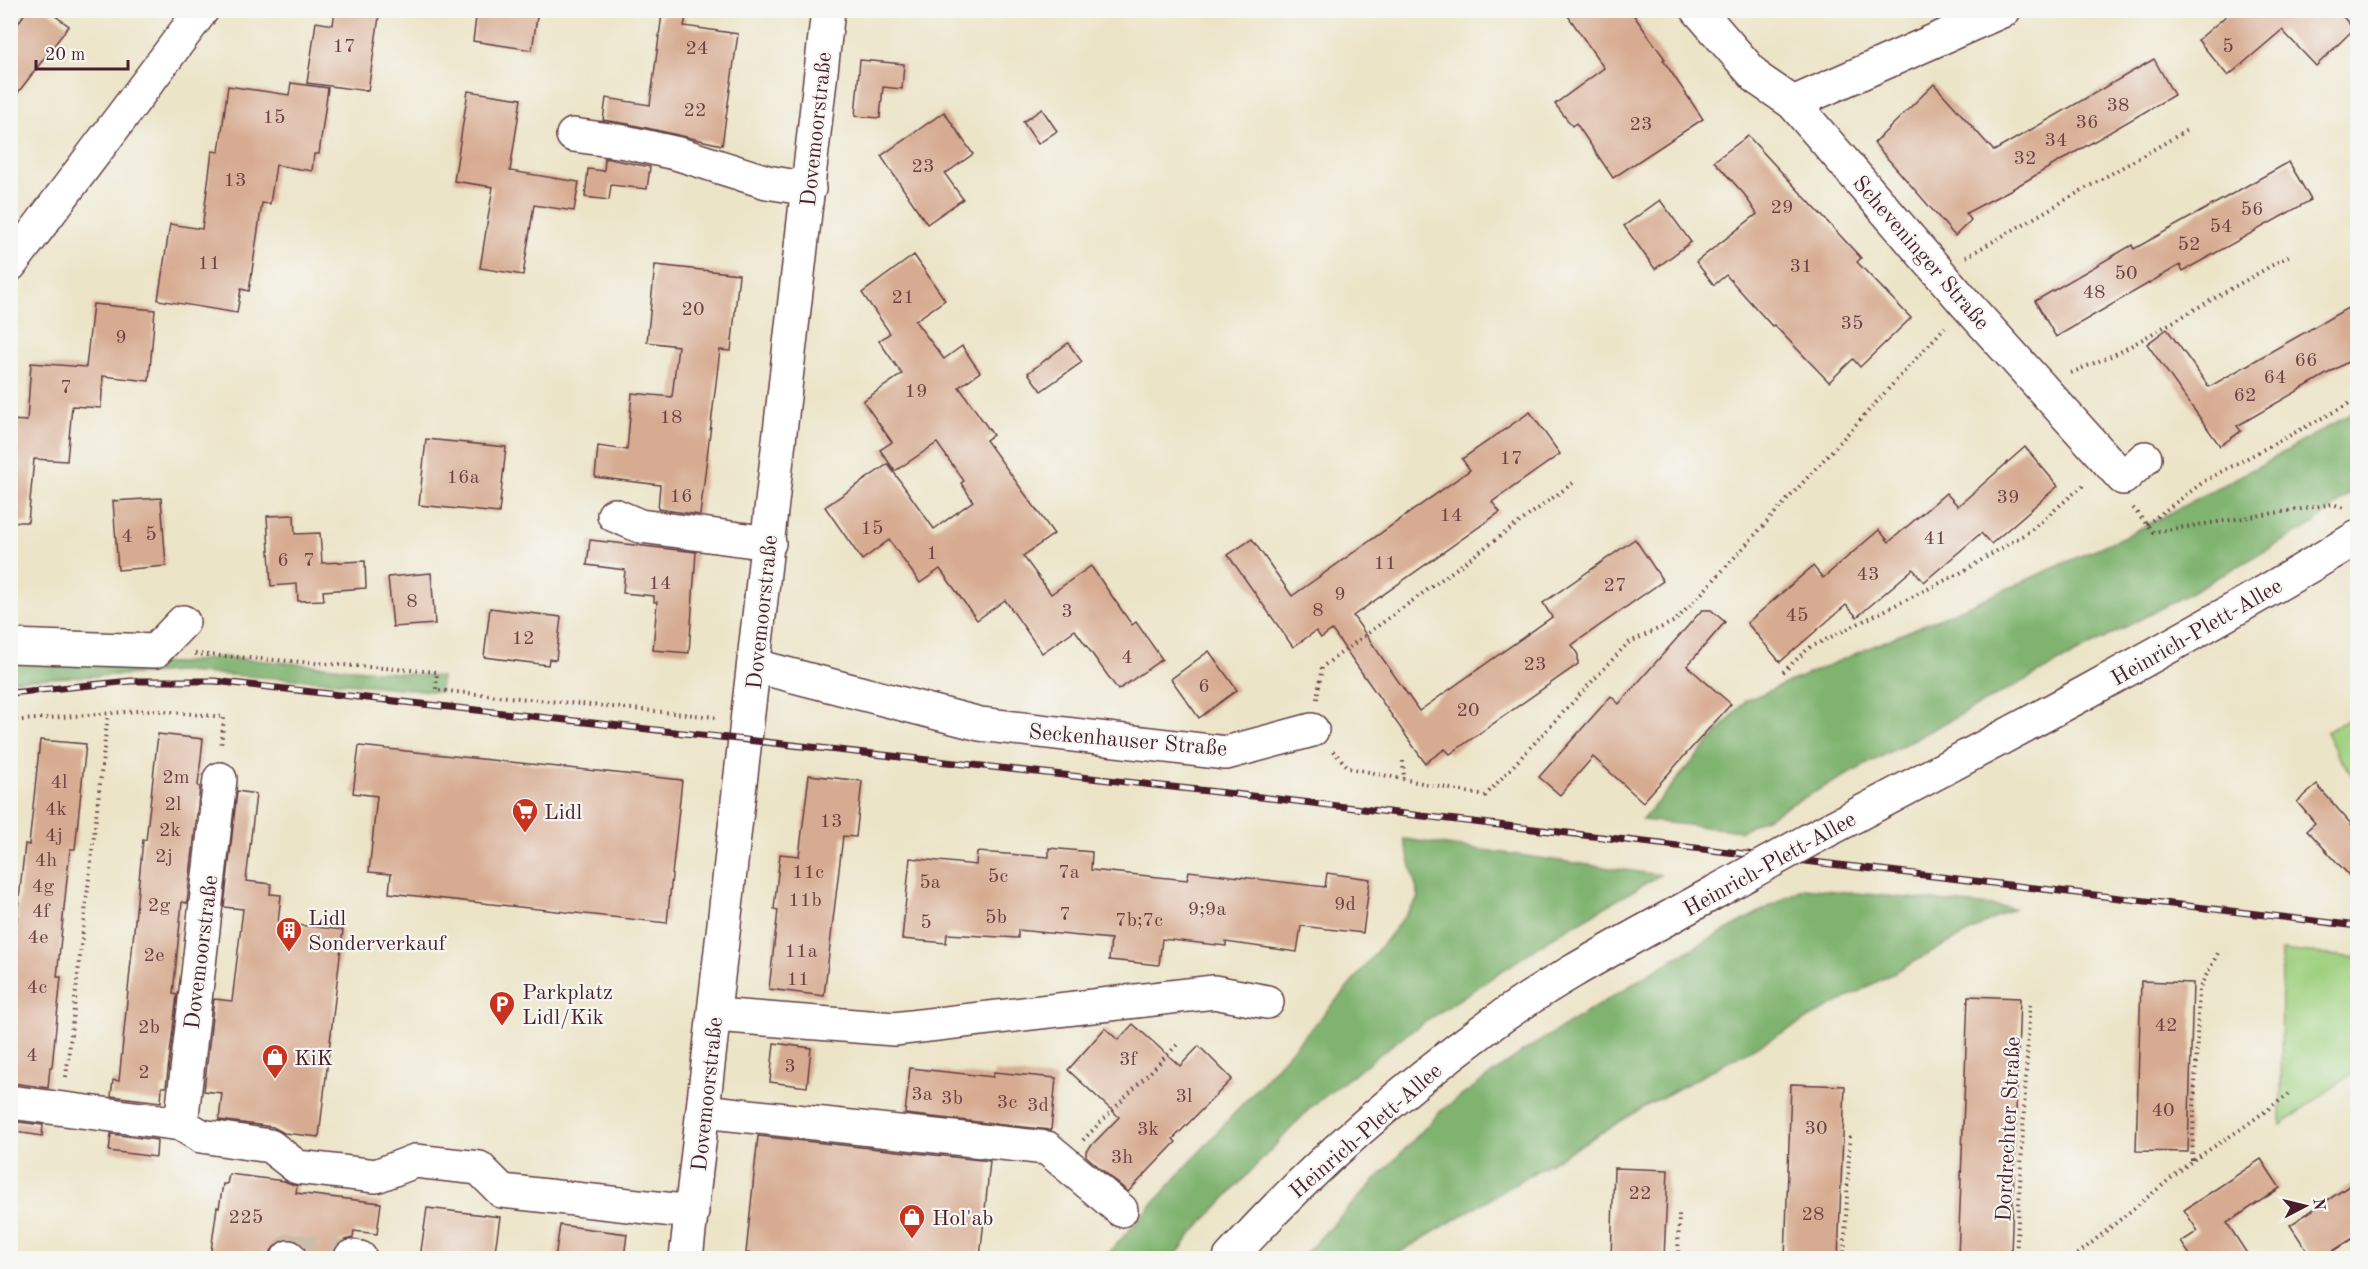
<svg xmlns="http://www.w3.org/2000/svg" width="2368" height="1269" font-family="'Old Standard TT',serif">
<rect width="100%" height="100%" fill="#f6f6f2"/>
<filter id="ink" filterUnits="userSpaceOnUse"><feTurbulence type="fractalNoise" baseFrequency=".0167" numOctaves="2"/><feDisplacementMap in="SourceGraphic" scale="12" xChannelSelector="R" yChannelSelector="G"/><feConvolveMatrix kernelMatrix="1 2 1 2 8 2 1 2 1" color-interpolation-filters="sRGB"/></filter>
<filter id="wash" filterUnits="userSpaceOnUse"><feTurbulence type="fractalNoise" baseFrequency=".008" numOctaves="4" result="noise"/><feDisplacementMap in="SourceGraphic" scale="24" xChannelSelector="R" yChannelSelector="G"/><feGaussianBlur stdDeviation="1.35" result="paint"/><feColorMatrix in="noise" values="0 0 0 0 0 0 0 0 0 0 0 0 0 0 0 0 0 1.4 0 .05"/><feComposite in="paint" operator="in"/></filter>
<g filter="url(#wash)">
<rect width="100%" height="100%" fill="#ece4c7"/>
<g fill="#a0d181" stroke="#757856" stroke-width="1.5">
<path d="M2357 715V780L2338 756 2326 732Z"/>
<path d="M2282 950 2357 958 2358 1069 2281 1125Z"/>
</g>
<g fill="#80b36f" stroke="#65694d" stroke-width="1.5">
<path d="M2357 410V487L2314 524 2186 595 1741 831 1642 820 1745 701 1993 595 2134 532 2274 458Z"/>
<path d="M222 657 441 677 440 692 324 681 182 672 11 680V661L180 663Z"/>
<path d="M1404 839 1660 875 1550 939 1401 1038 1311 1107 1190 1236 1174 1258H1104L1350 985 1419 898Z"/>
<path d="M1803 888 2014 908 1646 1106 1390 1258H1301L1442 1110 1522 1052 1677 957Z"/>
</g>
<g id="blocks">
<g fill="#d7ab91">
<path d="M27 10H47L69 26 10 103V35Z"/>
<path d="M335 10H380L368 91 307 83 316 22 333 25Z"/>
<path d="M477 10H538L532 50 473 41Z"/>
<path d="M1564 10H1630L1665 59 1663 60 1703 119 1613 178 1576 123 1572 126 1555 104 1604 68Z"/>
<path d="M2233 10H2337L2354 29 2316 66 2282 30 2228 76 2198 40Z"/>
<path d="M662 14 686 17 684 26 738 34 722 145 629 124 603 120 606 98 650 105Z"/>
<path d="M2154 59 2174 95 2012 189 1966 213 1971 220 1955 236 1874 143 1934 84 1994 151Z"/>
<path d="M860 60 904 64 902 89 883 87 880 118 855 116Z"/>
<path d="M291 83 328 88 319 154H314L312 171 276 165 270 204 262 203 249 291 241 289 237 313 158 300 170 224 202 229 212 151 219 152 228 86 289 95Z"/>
<path d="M468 91 521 99 510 171 579 182 574 211 534 205 523 275 480 268 493 187 454 181Z"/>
<path d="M1042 109 1057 131 1038 144 1023 122Z"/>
<path d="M944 112 973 154 945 174 963 199 927 224 881 156Z"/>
<path d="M1748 136 1861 258 1857 262 1911 318 1860 367 1853 359 1829 382 1774 325 1772 326 1726 275 1714 285 1696 262 1757 214 1744 194 1714 161Z"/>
<path d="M605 158 650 167 647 189 611 185 609 200 585 197 588 169 604 171Z"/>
<path d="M2289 162 2311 200 2183 271 2180 265 2056 337 2035 301 2132 245 2134 249Z"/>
<path d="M1660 200 1691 242 1655 269 1624 226Z"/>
<path d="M914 255 945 300 915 321 944 359 962 346 980 372 959 387 993 435 986 440 1054 534 1023 556 1051 594 1091 566 1132 625 1136 622 1162 659 1118 690 1075 630 1042 653 1005 600 977 620 940 569 920 583 889 540 862 560 825 507 888 464 934 529 973 501 961 483 964 481 937 443 895 471 880 450 892 442 863 401 902 374 879 341 890 333 862 293Z"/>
<path d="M655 265 739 274 731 351 720 350 700 515 658 509 660 485 595 477 598 446 627 450 632 393 672 397 678 346 647 342Z"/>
<path d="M2358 302V356L2237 426 2241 431 2220 446 2147 344 2167 329 2209 387Z"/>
<path d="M93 304 155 310 149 381 103 376 101 408 72 406 67 461 34 459 28 522H10V420L27 421 31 363 86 367Z"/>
<path d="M1068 343 1082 362 1041 391 1028 373Z"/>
<path d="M1530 412 1560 454 1492 502 1500 512 1353 616 1419 711 1552 617 1543 603 1635 539 1663 581 1572 645 1578 655V664L1450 754 1445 749 1425 763 1332 630 1321 638 1316 631 1293 647 1228 555 1252 539 1292 596 1470 470 1462 459Z"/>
<path d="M426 439 506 447 499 513 419 505Z"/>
<path d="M2025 447 2058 486 1991 544 1981 533 1924 582 1913 569 1857 617 1846 605 1780 662 1747 623 1813 566 1823 578 1879 530 1889 542 1946 493 1958 506Z"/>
<path d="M161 498 166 566 118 570 113 501Z"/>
<path d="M294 515 295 534 320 533 322 563 365 561 366 588 323 591 324 600 298 601 297 584 271 586 267 516Z"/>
<path d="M590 540 696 552 689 653 653 650 657 602H654V596L623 593 625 570 587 565Z"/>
<path d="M431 573 435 624 393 627 388 577Z"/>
<path d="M490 608 561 617 556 660 549 659 548 665 484 657Z"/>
<path d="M1702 610H1711L1725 622 1687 666 1731 704 1643 802 1593 757 1560 795 1539 777 1611 696 1619 704Z"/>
<path d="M1209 651 1237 690 1199 718 1171 679Z"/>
<path d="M158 734 203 739 198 786 200 787 187 903 182 902 173 994 177 995 166 1087H162L161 1102 111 1096 113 1080 119 1081 143 840H146Z"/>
<path d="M40 740 86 744 75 849H70L57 977H61L52 1067H50L48 1088 13 1083 15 1063H10V1025L16 972H11L25 844 29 845Z"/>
<path d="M359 746 682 780 667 923 389 893 391 874 369 872 377 796 353 793Z"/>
<path d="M809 775 862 781 856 837 843 836 824 996 769 989 778 910 774 909 780 854 799 856Z"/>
<path d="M2317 785 2358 832V885L2307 830 2315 823 2297 802Z"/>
<path d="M237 791 256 794 246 881 271 884 270 894 281 895 278 923 343 930 319 1137 284 1133 273 1127 219 1120 222 1093 204 1091 214 999 232 1001 243 909 224 907Z"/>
<path d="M1049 848 1092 852 1091 870 1187 880 1189 871 1325 887 1327 873 1370 879 1363 933 1301 926 1297 952 1226 942V946L1162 939 1159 965 1109 960 1111 939 1018 930V938L947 934 946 943 902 939 910 858 976 865 977 852 1049 857Z"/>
<path d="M2141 981 2193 983 2188 1152 2136 1151Z"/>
<path d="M1968 996 2020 998 2011 1254 1998 1253V1258H1958Z"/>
<path d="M1133 1024 1180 1066 1199 1046 1232 1079 1173 1139 1176 1142 1128 1192 1086 1156V1151L1119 1117 1068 1070 1105 1028 1118 1040Z"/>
<path d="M774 1043 811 1048 807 1087 770 1082Z"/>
<path d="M910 1068 993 1077 994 1072 1056 1078 1051 1130 905 1114Z"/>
<path d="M1791 1084 1845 1086 1838 1258H1785Z"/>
<path d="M10 1121 43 1125 42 1136 10 1131Z"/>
<path d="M111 1134 157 1140 156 1157 109 1151Z"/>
<path d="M758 1136 990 1161 980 1258H802L746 1253Z"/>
<path d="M2261 1159 2280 1188 2227 1223 2250 1258H2192L2181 1242 2198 1231 2184 1210Z"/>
<path d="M1614 1168 1668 1170 1664 1258H1611Z"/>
<path d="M229 1174 284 1181 297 1186 296 1193 381 1203 377 1234 354 1231 353 1238 344 1240 336 1245 333 1258H307V1252L303 1244 293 1239H284L276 1244 270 1253V1258H210L217 1207 219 1208 223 1184H227Z"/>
<path d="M2358 1180V1235L2322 1258H2312L2290 1225Z"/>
<path d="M427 1208 500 1217 494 1258H420Z"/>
<path d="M560 1225 627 1234 624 1258H555Z"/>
</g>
</g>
</g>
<g filter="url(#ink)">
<use href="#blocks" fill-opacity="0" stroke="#623d42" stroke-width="1.5"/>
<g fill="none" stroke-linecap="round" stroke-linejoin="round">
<path stroke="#ccbda8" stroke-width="33" stroke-dasharray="33 16" stroke-linecap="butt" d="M289 1257 290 1250 351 1257"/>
<g stroke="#623d42" stroke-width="36">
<g id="minor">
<path d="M1698 10 1758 79 1793 103 1966 304 2123 478 2145 458"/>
<path d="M1793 103 2004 10"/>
<path d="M573 135 625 142 679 154 767 182 809 189"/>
<path d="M614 515 640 526 769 543"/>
<path d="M10 646 155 651 183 622"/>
<path d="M755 666 980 724 1226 753 1312 730"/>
<path d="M715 1015 894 1029 1214 992 1267 1002"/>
<path d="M10 1102 181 1124 201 1136 270 1146 297 1167 376 1176 415 1161 479 1168 502 1191 692 1212"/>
<path d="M703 1111 1047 1148 1121 1210"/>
<path d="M181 1124 220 779"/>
<path d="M351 1257 360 1258"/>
<path d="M288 1258 289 1257"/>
<path d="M686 1258 828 10"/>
</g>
</g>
<g stroke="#623d42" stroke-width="36">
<g id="major">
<path d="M10 265 202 10"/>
<path d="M1811 839C1995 742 2179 645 2358 537"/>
<path d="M1230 1258C1306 1172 1394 1096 1486 1028 1558 975 1639 935 1717 891"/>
</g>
</g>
<g stroke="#623d42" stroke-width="4" stroke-dasharray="1.5 4.5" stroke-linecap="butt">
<path d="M1966 257 2189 129"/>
<path d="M2071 373 2120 352 2292 254"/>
<path d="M2133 508 2153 532 2333 504 2343 508"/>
<path d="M2147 524 2206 480 2358 399"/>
<path d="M195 654 437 672 436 690 715 717"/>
<path d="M1783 672 1809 648 1960 573 2030 531 2086 483"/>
<path d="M1317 699 1322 667 1573 483"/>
<path d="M10 721 151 710 224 717 221 748"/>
<path d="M1333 751 1349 768 1485 796 1628 643 1675 621 1702 593 1945 327"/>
<path d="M1403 761 1404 779"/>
<path d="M66 1077 108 714"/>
<path d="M1083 1140 1180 1042"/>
<path d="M2192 1160 2199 989 2218 953"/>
<path d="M1678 1258 1679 1213"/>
<path d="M1844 1258 1850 1134"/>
<path d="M2016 1258 2030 1001"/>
<path d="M2073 1258 2192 1161 2241 1129 2289 1094"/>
</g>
<use href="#minor" stroke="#fff" stroke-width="33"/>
<use href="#major" stroke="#fff" stroke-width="33"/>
<g stroke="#4a1f2b" stroke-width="7">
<path id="rail" d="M10 693 131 681H214L1235 794 2358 926"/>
</g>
<use href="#rail" stroke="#f6f6f2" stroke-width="4.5" stroke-dasharray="14" stroke-linecap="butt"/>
<g stroke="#623d42" stroke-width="36" stroke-linecap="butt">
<path id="major-bridge" d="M1717 891 1811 839"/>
</g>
<use href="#major-bridge" stroke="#fff" stroke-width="33"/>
</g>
</g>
<defs>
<g id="supermarket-pin" transform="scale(1.35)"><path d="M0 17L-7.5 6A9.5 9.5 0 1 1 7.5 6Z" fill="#c8321e" stroke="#f6f6f2"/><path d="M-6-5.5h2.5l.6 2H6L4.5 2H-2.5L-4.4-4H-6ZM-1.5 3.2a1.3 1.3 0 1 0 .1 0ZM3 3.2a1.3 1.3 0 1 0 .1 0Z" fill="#fff"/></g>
<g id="building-pin" transform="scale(1.35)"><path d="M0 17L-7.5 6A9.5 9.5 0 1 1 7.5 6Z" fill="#c8321e" stroke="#f6f6f2"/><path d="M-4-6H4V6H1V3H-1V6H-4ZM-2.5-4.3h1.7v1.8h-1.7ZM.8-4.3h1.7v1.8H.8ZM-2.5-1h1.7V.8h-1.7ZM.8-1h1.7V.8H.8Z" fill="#fff"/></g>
<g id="parking-pin" transform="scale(1.35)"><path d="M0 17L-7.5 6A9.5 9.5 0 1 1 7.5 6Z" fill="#c8321e" stroke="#f6f6f2"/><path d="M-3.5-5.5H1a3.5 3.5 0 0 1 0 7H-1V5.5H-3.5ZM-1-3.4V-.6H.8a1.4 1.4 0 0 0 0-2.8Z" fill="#fff"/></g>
<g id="shop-pin" transform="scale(1.35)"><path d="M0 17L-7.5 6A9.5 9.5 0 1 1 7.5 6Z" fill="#c8321e" stroke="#f6f6f2"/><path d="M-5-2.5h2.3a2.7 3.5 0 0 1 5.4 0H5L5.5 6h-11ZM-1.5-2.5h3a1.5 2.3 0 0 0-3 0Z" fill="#fff"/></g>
</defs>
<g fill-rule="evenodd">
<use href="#supermarket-pin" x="525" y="811"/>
<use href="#building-pin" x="289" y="930"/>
<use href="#parking-pin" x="502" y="1004"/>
<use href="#shop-pin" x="275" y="1057"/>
<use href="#shop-pin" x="912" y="1217"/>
</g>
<g text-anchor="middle" stroke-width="4.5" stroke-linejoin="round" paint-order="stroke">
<g font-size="20" fill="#6d4244">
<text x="344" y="52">17</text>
<text x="2228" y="52">5</text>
<text x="697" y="54">24</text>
<text x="2118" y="111">38</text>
<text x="695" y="116">22</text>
<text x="274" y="123">15</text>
<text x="2087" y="128">36</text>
<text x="1641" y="130">23</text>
<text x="2056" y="146">34</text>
<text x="2025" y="164">32</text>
<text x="923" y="172">23</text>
<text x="235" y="186">13</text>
<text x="1782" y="213">29</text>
<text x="2252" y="215">56</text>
<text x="2221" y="232">54</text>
<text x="2189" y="250">52</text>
<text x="209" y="269">11</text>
<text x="1801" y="272">31</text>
<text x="2126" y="279">50</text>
<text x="2094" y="298">48</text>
<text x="903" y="303">21</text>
<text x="693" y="315">20</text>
<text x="1852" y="329">35</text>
<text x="121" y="343">9</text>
<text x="2306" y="366">66</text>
<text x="2275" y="383">64</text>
<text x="66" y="393">7</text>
<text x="916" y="397">19</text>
<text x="2245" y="401">62</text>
<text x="671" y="423">18</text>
<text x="1511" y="464">17</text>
<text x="463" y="483">16a</text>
<text x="681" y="502">16</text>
<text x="2008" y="503">39</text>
<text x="1451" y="521">14</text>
<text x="872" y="534">15</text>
<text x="151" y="540">5</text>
<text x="127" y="542">4</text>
<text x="1935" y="544">41</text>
<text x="932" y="559">1</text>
<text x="283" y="566">6</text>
<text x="309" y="566">7</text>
<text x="1385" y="569">11</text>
<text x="1868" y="580">43</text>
<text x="660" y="589">14</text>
<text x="1615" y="591">27</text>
<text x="1340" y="600">9</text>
<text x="412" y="607">8</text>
<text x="1318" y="616">8</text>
<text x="1067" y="617">3</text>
<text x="1797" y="621">45</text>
<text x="523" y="644">12</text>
<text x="1127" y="663">4</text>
<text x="1535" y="670">23</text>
<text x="1204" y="692">6</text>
<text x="1468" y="716">20</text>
<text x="176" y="783">2m</text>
<text x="59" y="788">4l</text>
<text x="173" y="810">2l</text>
<text x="56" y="815">4k</text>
<text x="831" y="827">13</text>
<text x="170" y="836">2k</text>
<text x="54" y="841">4j</text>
<text x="164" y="862">2j</text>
<text x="46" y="866">4h</text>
<text x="808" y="878">11c</text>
<text x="1069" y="878">7a</text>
<text x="998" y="882">5c</text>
<text x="930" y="888">5a</text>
<text x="43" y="892">4g</text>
<text x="805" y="906">11b</text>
<text x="1345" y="910">9d</text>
<text x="159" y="911">2g</text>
<text x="1207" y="915">9;9a</text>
<text x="41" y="917">4f</text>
<text x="1065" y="920">7</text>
<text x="996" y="923">5b</text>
<text x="1139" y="926">7b;7c</text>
<text x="926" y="928">5</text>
<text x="38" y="943">4e</text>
<text x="801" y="957">11a</text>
<text x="154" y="961">2e</text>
<text x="798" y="985">11</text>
<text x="37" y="993">4c</text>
<text x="2166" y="1031">42</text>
<text x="149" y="1033">2b</text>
<text x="32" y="1061">4</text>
<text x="1128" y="1065">3f</text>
<text x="790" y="1072">3</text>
<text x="144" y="1078">2</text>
<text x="922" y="1100">3a</text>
<text x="1184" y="1102">3l</text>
<text x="952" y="1104">3b</text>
<text x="1007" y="1108">3c</text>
<text x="1038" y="1111">3d</text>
<text x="2163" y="1116">40</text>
<text x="1816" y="1134">30</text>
<text x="1148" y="1135">3k</text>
<text x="1122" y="1163">3h</text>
<text x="1640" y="1199">22</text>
<text x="1813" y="1220">28</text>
<text x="246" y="1223">225</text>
</g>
<g font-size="22" fill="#4a1f2b" stroke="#f6f6f2">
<text transform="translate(815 129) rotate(-84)" y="8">Dovemoorstraße</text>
<text transform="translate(1922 252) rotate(49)" y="8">Scheveninger Straße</text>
<text transform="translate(761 612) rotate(-84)" y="8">Dovemoorstraße</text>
<text transform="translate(2196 631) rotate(-30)" y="8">Heinrich-Plett-Allee</text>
<text transform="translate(1128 739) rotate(5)" y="8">Seckenhauser Straße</text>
<text transform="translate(1769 863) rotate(-29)" y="8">Heinrich-Plett-Allee</text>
<text transform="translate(200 952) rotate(-83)" y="8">Dovemoorstraße</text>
<text transform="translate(706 1094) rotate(-84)" y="8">Dovemoorstraße</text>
<text transform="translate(2007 1129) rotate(-87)" y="8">Dordrechter Straße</text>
<text transform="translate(1365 1130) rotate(-41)" y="8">Heinrich-Plett-Allee</text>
</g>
<g font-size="22" fill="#4a1f2b" stroke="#f6f6f2" text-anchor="start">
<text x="544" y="819">Lidl</text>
<text x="308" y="925">Lidl<tspan x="308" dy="25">Sonderverkauf</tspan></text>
<text x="522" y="999">Parkplatz<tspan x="522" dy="25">Lidl/Kik</tspan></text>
<text x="294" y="1065">KiK</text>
<text x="932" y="1225">Hol'ab</text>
</g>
</g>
<rect width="2368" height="1269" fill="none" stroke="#f6f6f2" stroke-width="36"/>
<g transform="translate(2305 1206) rotate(83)" stroke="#f6f6f2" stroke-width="4.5" paint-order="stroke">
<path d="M0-4.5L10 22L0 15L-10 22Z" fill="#4a1f2b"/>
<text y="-9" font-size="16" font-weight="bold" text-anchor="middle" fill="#4a1f2b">N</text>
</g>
<path d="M36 60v9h92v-9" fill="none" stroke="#4a1f2b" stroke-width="3"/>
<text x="45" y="60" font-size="18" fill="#4a1f2b" stroke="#f6f6f2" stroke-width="4.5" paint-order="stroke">20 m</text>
</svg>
